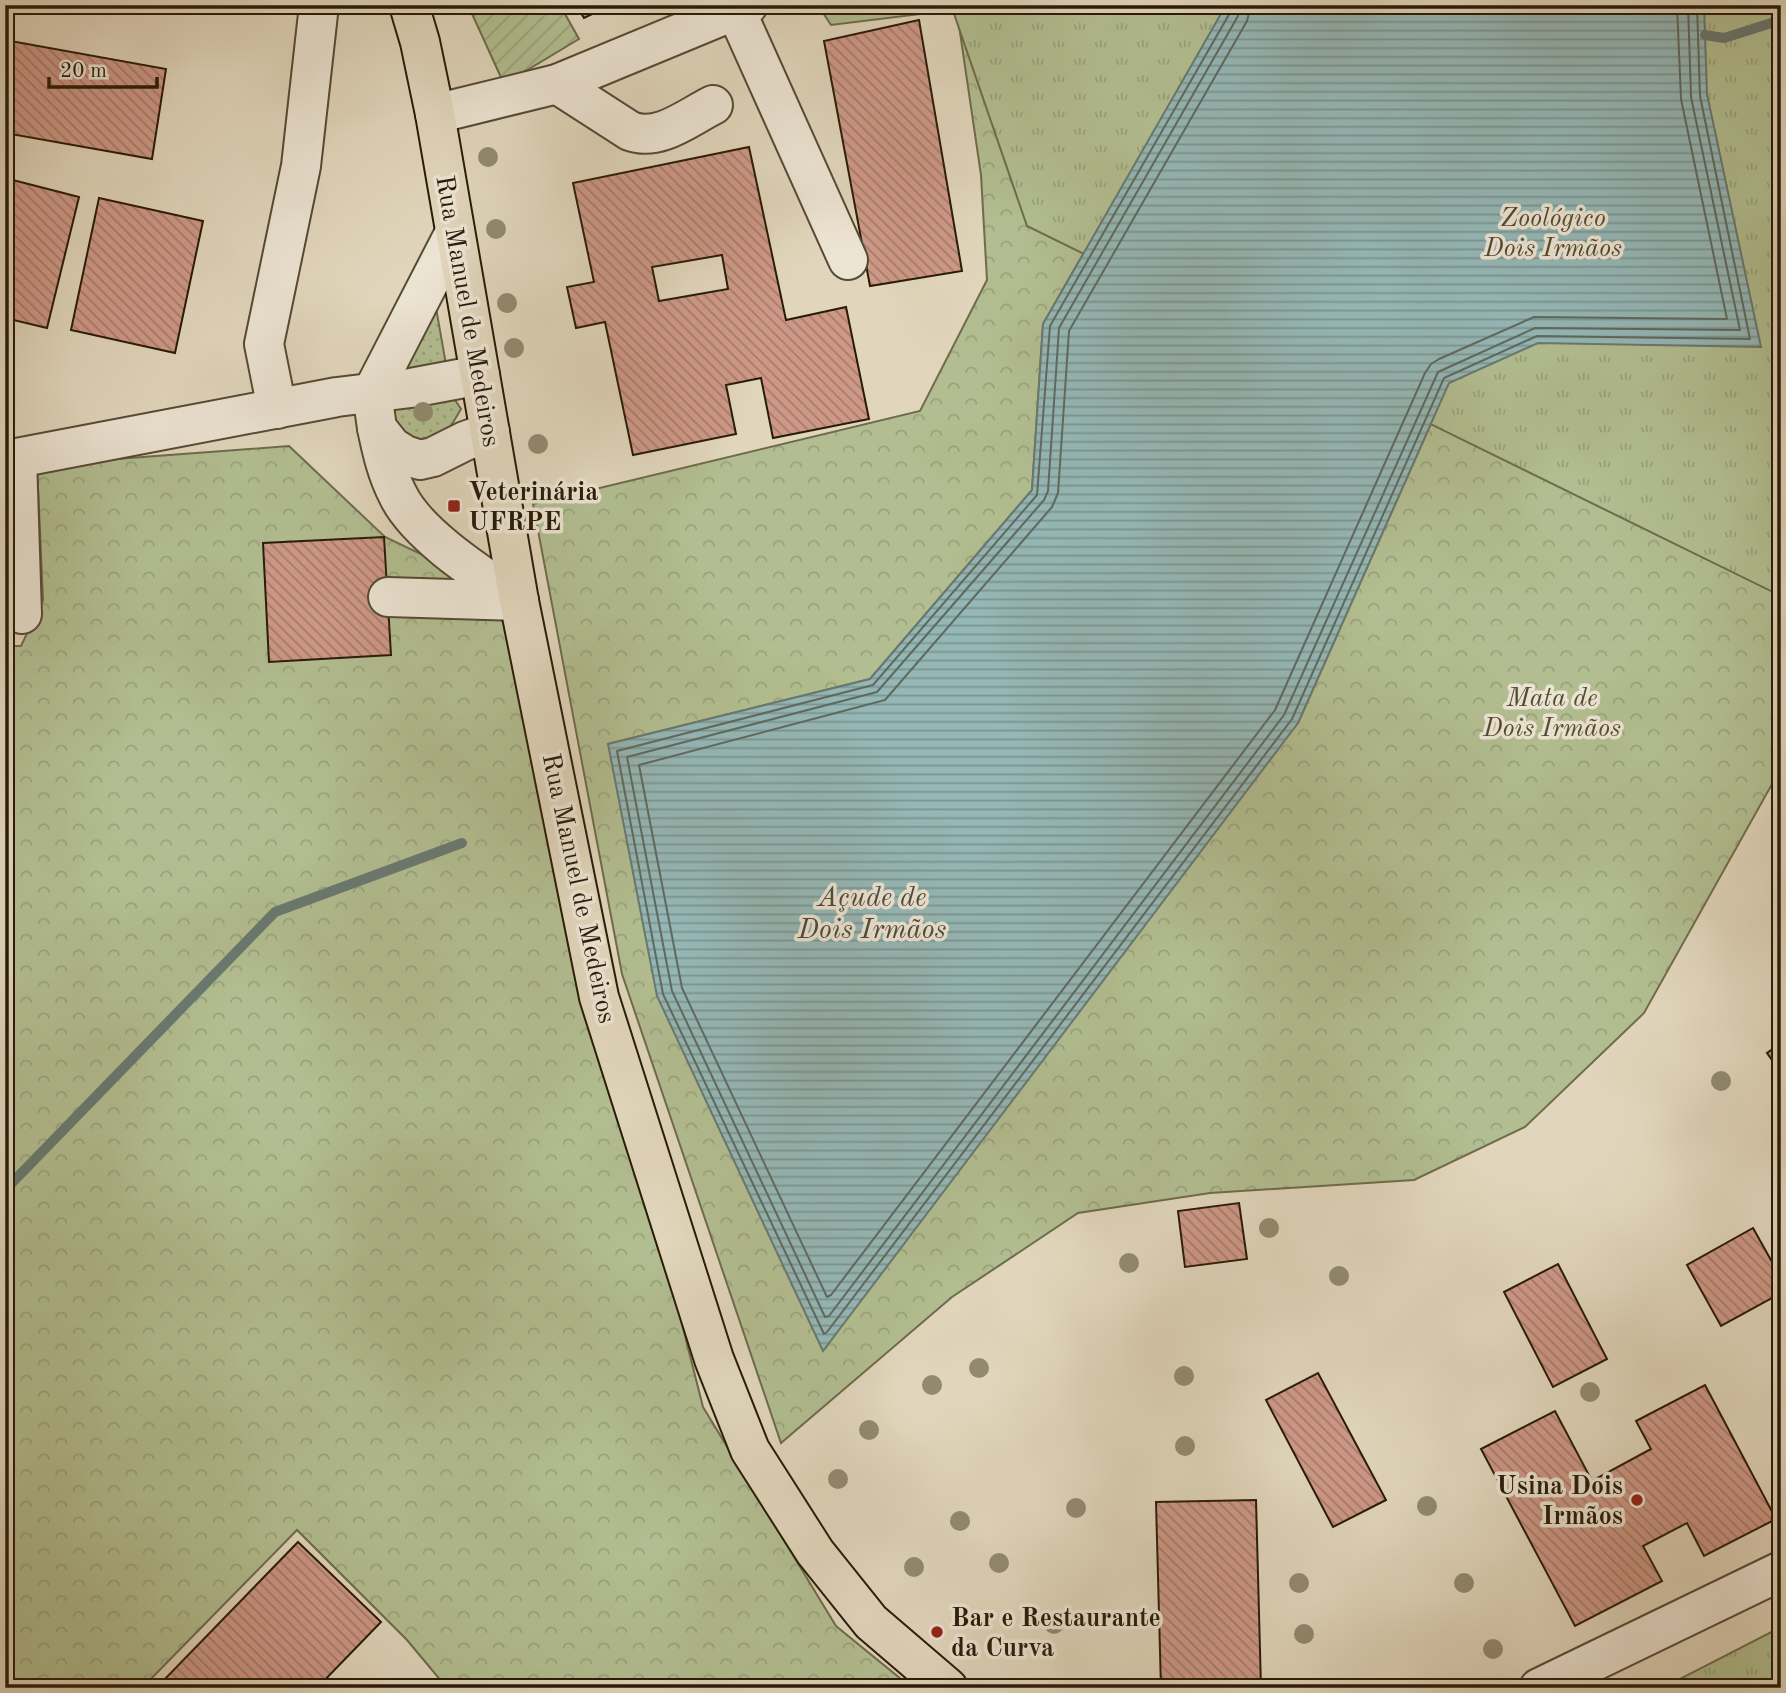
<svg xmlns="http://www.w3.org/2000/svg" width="1786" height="1693" font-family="'Old Standard TT',serif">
<defs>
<pattern id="grass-dots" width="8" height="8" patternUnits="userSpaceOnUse" patternTransform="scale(1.75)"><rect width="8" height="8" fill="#b2be91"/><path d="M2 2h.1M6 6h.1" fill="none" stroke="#99a37c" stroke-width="1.8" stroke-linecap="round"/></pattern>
<pattern id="forest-crowns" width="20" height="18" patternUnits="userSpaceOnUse" patternTransform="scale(1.75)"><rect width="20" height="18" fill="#b2be91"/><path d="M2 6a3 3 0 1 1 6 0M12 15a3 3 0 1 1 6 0" fill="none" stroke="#99a37c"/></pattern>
<pattern id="park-tufts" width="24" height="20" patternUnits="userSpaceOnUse" patternTransform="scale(1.75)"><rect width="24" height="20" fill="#b2be91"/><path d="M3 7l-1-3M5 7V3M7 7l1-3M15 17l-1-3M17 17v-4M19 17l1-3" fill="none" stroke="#99a37c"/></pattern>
<pattern id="garden-furrows" width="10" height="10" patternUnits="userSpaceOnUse" patternTransform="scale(1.75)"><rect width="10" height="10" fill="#b2be91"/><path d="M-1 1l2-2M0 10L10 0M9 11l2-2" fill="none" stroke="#99a37c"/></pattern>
<pattern id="water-rules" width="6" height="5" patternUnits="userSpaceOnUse" patternTransform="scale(1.75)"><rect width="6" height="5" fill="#95b8b7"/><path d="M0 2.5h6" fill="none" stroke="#7a9593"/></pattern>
<pattern id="building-back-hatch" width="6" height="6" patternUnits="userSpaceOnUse" patternTransform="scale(1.75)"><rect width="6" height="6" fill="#ce9887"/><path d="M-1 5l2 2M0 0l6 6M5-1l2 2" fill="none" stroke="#a77b6c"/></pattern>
</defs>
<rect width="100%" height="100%" fill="#e1d6bc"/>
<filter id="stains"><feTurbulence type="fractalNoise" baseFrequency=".00286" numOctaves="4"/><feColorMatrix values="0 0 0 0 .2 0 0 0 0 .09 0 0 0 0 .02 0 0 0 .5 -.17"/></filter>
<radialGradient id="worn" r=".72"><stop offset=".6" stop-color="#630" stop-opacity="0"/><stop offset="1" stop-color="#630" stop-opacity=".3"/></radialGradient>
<g fill="url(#grass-dots)" stroke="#6d6c4c" stroke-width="2">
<path d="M433 291 447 370 402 375Z"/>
<path d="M451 394 461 409 448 431 419 445 388 417 400 404Z"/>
</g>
<g fill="url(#forest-crowns)" stroke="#6d6c4c" stroke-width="2">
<path d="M1226 5 1043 324 1032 490 870 679 608 744 1298 723 1449 383 1781 5V768L1644 1013 1525 1127 1414 1180 1210 1193 1078 1213 952 1297 781 1443 622 974 533 504 920 411 987 280 981 175 957 12Z"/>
<path d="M289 446 385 537 519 601 599 997 703 1407 836 1626 912 1688H447L407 1640 297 1530 142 1688H5V646H21L43 600 37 465Z"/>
</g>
<g fill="url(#park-tufts)" stroke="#6d6c4c" stroke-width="2">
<path d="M818 5H934L937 12 831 25Z"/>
<path d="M951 5H1781V596L1027 226Z"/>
<path d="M1781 1627V1688H1663L1668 1685Z"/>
</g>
<path fill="url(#garden-furrows)" stroke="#6d6c4c" stroke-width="2" d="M468 5H560L579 39 504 84Z"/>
<path fill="url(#water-rules)" stroke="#697971" stroke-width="2" d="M1226 5H1704L1707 94 1761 347 1538 343 1449 383 1298 723 823 1351 657 996 608 744 870 679 1032 490 1043 324Z"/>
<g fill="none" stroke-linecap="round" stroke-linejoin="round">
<g stroke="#5e6a60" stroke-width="2">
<path d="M1232 5 1231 11 1050 326 1037 495 873 685 617 751 663 994 824 1334 827 1332 1292 719 1444 378 1537 336 1750 339 1700 96 1697 5"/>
<path d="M1240 5 1238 16 1059 328 1048 491 1044 500 877 692 627 757 672 991 825 1317 829 1316 1284 715 1438 372 1535 328 1740 330 1691 97 1688 5"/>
<path d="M1251 5 1247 21 1069 331 1058 493 1052 507 885 700 639 765 682 988 827 1297 831 1295 1275 710 1425 373 1431 364 1439 359 1534 317 1727 319 1681 99 1677 5"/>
</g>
<g stroke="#697971" stroke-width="10">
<path d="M1705 35 1724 38 1781 20"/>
<path d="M5 1190 275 912 462 843"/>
</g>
</g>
<g fill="url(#building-back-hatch)" stroke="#281b08" stroke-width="2" fill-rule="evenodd">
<path d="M576 5H611L584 18Z"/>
<path d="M919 20 962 271 870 286 824 41Z"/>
<path d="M5 40 166 69 152 159 5 133Z"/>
<path d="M749 147 786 320 846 307 869 419 773 438 761 378 726 385 736 434 633 455 605 322 576 328 567 287 594 282 573 183ZM722 255 728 289 659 301 652 267Z"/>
<path d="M5 178 79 197 47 328 5 318Z"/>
<path d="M99 198 203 221 175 353 71 330Z"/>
<path d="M384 537 391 655 269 662 263 543Z"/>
<path d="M1781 1043V1073L1767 1053Z"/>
<path d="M1239 1203 1247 1259 1185 1267 1178 1211Z"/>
<path d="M1753 1228 1781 1278V1293L1721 1326 1687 1265Z"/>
<path d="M1558 1264 1607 1359 1553 1387 1504 1292Z"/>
<path d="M1318 1373 1386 1500 1333 1527 1266 1400Z"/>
<path d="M1705 1385 1776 1519 1704 1556 1687 1523 1643 1546 1662 1581 1575 1626 1481 1449 1555 1411 1592 1481 1651 1449 1636 1421Z"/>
<path d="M1256 1500 1261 1688H1161L1156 1502Z"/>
<path d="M298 1542 381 1622 317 1688H166L161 1683Z"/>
</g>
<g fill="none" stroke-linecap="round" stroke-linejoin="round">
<g stroke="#564a35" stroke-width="42">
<g id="minor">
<path d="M736 11 848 260"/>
<path d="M557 84 630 131C659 142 687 118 713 105"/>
<path d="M435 114 557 84 748 5"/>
<path d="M455 232 372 393 377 428 392 447 405 455 420 460 433 457 465 441 490 432"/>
<path d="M277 409 264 344 301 166 319 5"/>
<path d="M377 428C382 452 387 474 398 495 417 535 482 576 519 601"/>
<path d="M5 458H17L337 397 411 388 480 375"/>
<path d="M17 458 22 614"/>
<path d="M388 597 519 601"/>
<path d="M1539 1688 1781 1571"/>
</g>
</g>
<g stroke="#281b08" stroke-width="42">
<path id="major" d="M409 5 420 42 435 114 519 601 599 997 714 1359 750 1450 815 1552 871 1622 948 1688"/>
</g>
<use href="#minor" stroke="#ece4d3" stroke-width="38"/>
<use href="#major" stroke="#e1d6bc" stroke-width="38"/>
</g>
<g fill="#928a70">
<circle cx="488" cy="157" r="10"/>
<circle cx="496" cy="229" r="10"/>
<circle cx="507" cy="303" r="10"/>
<circle cx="514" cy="348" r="10"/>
<circle cx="423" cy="412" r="10"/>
<circle cx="538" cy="444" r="10"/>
<circle cx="1721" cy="1081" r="10"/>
<circle cx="1269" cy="1228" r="10"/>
<circle cx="1129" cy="1263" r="10"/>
<circle cx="1339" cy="1276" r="10"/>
<circle cx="979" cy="1368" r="10"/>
<circle cx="1184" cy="1376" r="10"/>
<circle cx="932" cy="1385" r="10"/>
<circle cx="1590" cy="1392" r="10"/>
<circle cx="869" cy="1430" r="10"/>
<circle cx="1185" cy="1446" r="10"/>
<circle cx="838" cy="1479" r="10"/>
<circle cx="1427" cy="1506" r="10"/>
<circle cx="1076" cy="1508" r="10"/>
<circle cx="960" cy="1521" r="10"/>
<circle cx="999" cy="1563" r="10"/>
<circle cx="914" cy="1567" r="10"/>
<circle cx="1299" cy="1583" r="10"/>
<circle cx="1464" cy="1583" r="10"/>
<circle cx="1054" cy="1624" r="10"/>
<circle cx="1304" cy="1634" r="10"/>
<circle cx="1493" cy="1649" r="10"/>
</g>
<g fill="#8f2418" stroke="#ece4d3" stroke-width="2.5">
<rect x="447" y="499" width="14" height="14" rx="3.5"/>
<circle cx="1637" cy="1500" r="7"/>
<circle cx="937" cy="1632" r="7"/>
</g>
<g text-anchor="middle" stroke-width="7" stroke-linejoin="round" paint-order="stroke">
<g font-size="26" font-style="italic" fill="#514c31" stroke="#ece4d3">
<text x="1553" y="226">Zoológico<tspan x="1553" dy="30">Dois Irmãos</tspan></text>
<text x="1552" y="706">Mata de<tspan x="1552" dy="30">Dois Irmãos</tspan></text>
</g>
<g font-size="26" fill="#281b08" stroke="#ece4d3">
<text transform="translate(469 311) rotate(80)" y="9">Rua Manuel de Medeiros</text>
<text transform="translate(580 888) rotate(78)" y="9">Rua Manuel de Medeiros</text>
</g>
<g font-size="26" font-weight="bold" fill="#281b08" stroke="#ece4d3" text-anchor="start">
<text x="468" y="500">Veterinária<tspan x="468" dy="30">UFRPE</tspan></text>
<text x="1623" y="1494" text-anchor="end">Usina Dois<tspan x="1623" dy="30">Irmãos</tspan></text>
<text x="951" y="1626">Bar e Restaurante<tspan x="951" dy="30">da Curva</tspan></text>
</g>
<g font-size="28" font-style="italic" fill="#494a3d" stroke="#ece4d3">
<text x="872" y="906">Açude de<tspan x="872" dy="32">Dois Irmãos</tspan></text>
</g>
</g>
<rect width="1786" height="1693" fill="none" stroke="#e1d6bc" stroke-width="28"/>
<rect x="7" y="7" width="1772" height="1679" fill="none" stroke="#281b08" stroke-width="3.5"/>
<rect x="14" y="14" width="1758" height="1665" fill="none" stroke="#281b08" stroke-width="2"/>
<path d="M49 77v10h108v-10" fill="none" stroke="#281b08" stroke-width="3.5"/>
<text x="60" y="77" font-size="21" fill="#281b08" stroke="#ece4d3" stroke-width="5" paint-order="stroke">20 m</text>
<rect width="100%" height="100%" filter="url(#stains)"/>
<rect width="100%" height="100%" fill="url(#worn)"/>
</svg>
